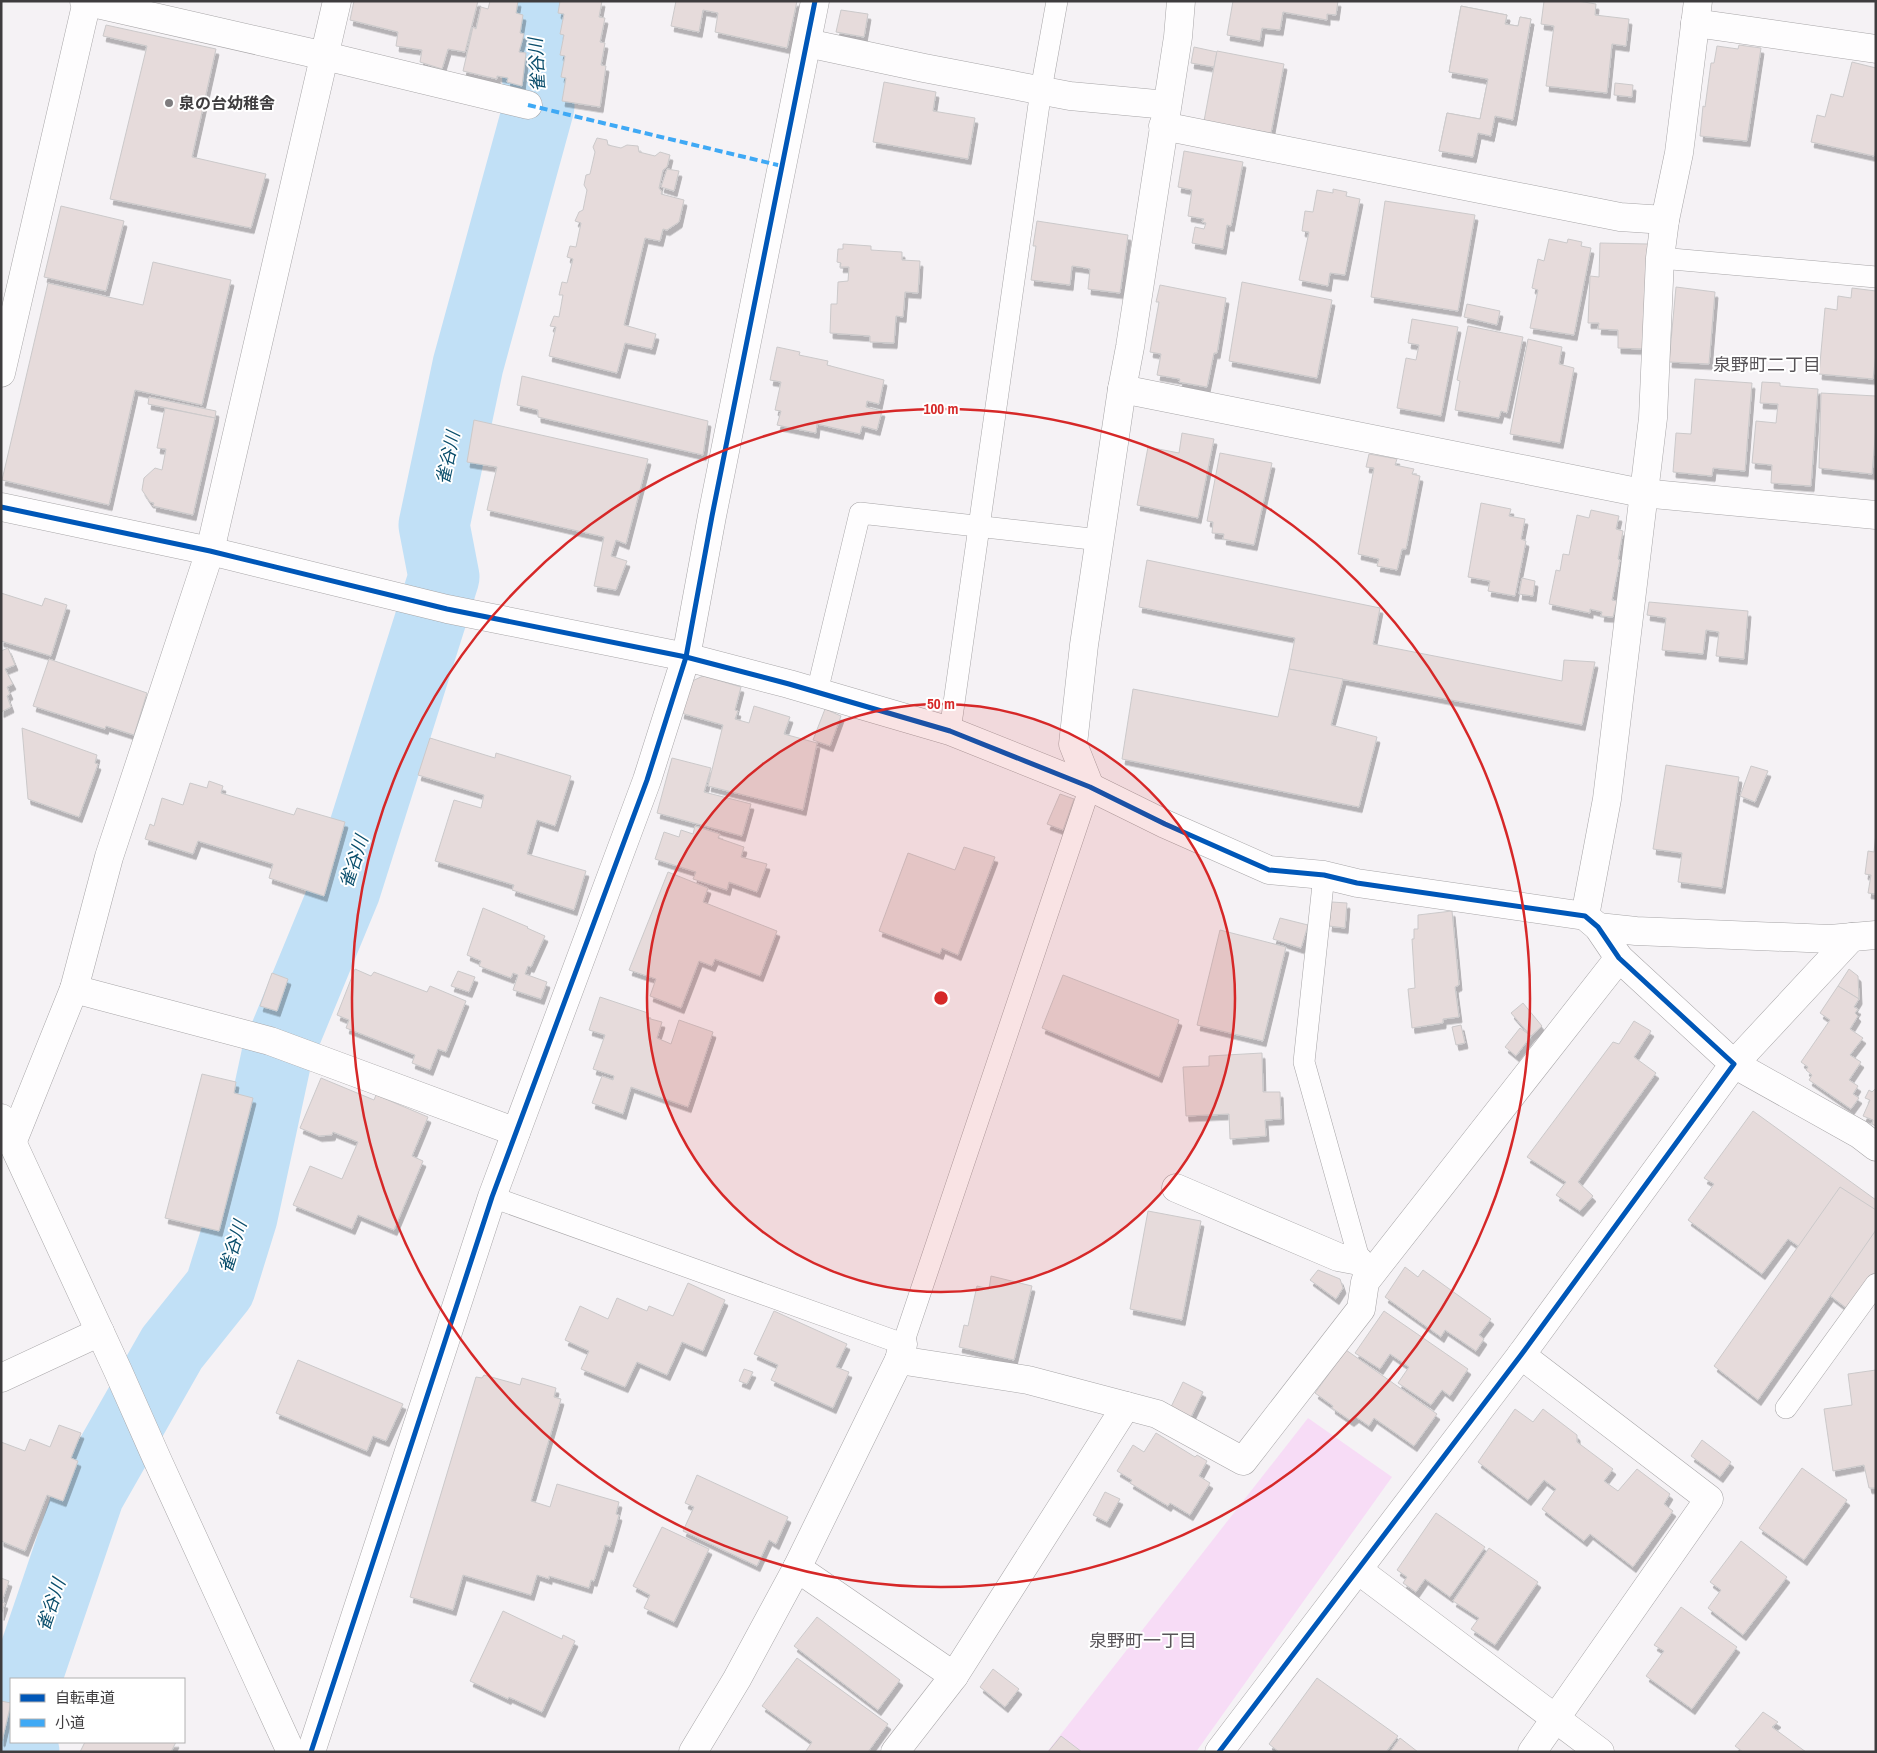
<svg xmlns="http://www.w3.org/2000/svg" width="1877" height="1753" font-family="'Archivo Narrow','Noto Sans JP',sans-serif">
<defs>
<filter id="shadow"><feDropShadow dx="3" dy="5.5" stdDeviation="0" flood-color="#0004"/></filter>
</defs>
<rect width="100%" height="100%" fill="#f5f2f5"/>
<path fill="#f7dcf6" d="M1308 1418 1392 1477 1196 1752H1047Z"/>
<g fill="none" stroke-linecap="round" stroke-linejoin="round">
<g stroke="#c1e0f6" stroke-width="71">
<path d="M26 1679 89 1494 172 1348 220 1288 242 1217 277 1055 345 890 444 577 434 525 468 365 539 106 534 1"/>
<path d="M16 1742 24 1752"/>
</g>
</g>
<g fill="#e6dbdb" stroke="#cbc9ca" filter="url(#shadow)">
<path d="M354 1H478L465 52 448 49 442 69 420 62 422 50 396 46 398 32 350 20Z"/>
<path d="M490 1H518L516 13 523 15 520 33 524 34 519 52 526 53 522 86 507 82 508 78 497 76V79L463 71 473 27 476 29 481 7 488 9Z"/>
<path d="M560 1H602L599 17 605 18 600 42 605 43 601 65 606 66 600 107 562 101 566 78 561 77 565 56 560 55 564 35 560 34 564 14 558 13Z"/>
<path d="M676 1H797L787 48 715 32 718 13 703 10 699 32 671 26Z"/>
<path d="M1233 1H1338L1336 15 1327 14V20L1283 12 1280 30 1262 28 1260 41 1227 35Z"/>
<path d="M1544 1H1578L1596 4 1595 15 1629 19 1626 46 1612 44 1607 93 1546 86 1554 26 1541 24Z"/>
<path d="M1461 6 1507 15 1505 24 1518 26 1520 17 1531 19 1513 120 1495 116 1491 136 1478 133 1473 157 1439 151 1447 113 1480 119 1488 79 1449 72Z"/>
<path d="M1461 6 1507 15 1505 24 1518 26 1520 17 1531 19 1513 120 1495 116 1491 136 1478 133 1473 157 1439 151 1447 113 1480 119 1488 79 1449 72Z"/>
<path d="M841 10 868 14 864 37 836 32Z"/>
<path d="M106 25 216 49 192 157 266 174 251 228 110 199 147 46 103 36Z"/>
<path d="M1739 45 1761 48 1747 141 1700 136 1703 106 1705 107 1711 63H1714L1717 46 1738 49Z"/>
<path d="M1194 47 1217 52 1214 67 1191 63Z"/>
<path d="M1217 51 1284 64 1271 133 1204 121Z"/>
<path d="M1852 62 1876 68V149L1874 156 1811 142 1817 115 1825 117 1831 94 1843 97Z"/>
<path d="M884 82 936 92 933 111 975 118 968 159 873 142Z"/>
<path d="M1615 83 1633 85 1632 97 1614 95Z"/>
<path d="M597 138 607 140 608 145 621 148 627 145 638 146 639 152 655 156 660 152 670 155 667 167 663 170 659 188 662 192 661 194 684 200 679 222 667 230 663 229 660 241 645 238 624 325 656 334 652 349 625 343 617 373 549 356 556 327 550 326 554 316 559 317 563 295H559L562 282 567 283 573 259 567 257 570 246 576 247 581 223 575 221 579 212 583 210 587 190 584 185 586 175 590 174 595 152 593 147Z"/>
<path d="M1184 151 1243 162 1231 226 1227 225 1223 249 1192 243 1195 227 1204 229 1206 223 1202 222 1204 219 1188 216 1192 190 1178 187Z"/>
<path d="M667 169 679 171 674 191 661 187Z"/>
<path d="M1333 189 1347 192 1346 196 1360 199 1345 275 1330 273 1328 286 1299 280 1309 232 1302 231 1305 211 1313 212 1317 190 1333 193Z"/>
<path d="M1385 201 1475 215 1458 311 1371 297Z"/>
<path d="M61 206 124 221 106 291 44 277Z"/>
<path d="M1037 221 1128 235 1120 293 1088 289 1090 269 1080 267 1072 266 1070 285 1031 280 1036 246H1033Z"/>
<path d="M1549 239 1567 243 1568 239 1582 242 1581 246 1591 248 1574 335 1530 328 1538 290 1532 288 1538 259 1544 261Z"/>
<path d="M1600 243 1648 244 1644 349 1618 348V330L1598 329 1599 323H1588L1590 276 1599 277Z"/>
<path d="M843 244 871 246V250L902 252V260L920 261 918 293 905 292 903 317 896 316 894 343 870 342V336L830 333 831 304H837L838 282 848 281 849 267H840L841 263 837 262 838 249H843Z"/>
<path d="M153 262 231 280 202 405 135 390 109 505 2 480 48 283 143 305Z"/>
<path d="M1242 282 1332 300 1317 378 1229 361Z"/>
<path d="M1160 285 1226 298 1217 353H1214L1207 387 1179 382 1180 379 1157 375 1161 354 1150 352 1159 302H1156Z"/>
<path d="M1676 287 1715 292 1709 364 1669 362Z"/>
<path d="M1852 288 1876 291V354L1873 379 1819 374 1825 308 1837 310 1838 296 1851 298Z"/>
<path d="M1467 304 1500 311 1497 325 1464 317Z"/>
<path d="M1412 319 1458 327 1441 416 1397 408 1406 358 1416 360 1419 345 1408 343Z"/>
<path d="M1468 326 1523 337 1507 413 1501 411 1499 418 1455 410 1460 381 1457 380Z"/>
<path d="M1528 339 1562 347 1559 364 1574 368 1560 443 1510 434Z"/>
<path d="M777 347 800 352 799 355 828 361 827 365 884 380 879 404 867 401 866 407 882 411 877 430 862 426 860 434 817 424 816 433 777 425 781 411 775 410 781 382 770 380Z"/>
<path d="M522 376 708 421 703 455 538 417V410L517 405Z"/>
<path d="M1695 379 1752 383 1745 471 1713 468 1712 476 1673 472 1676 433 1691 434Z"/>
<path d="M1762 382 1780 383V386L1818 389 1811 486 1771 483 1772 465 1752 463 1756 421 1776 423 1778 404 1760 403Z"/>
<path d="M1821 393 1876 396V427L1872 474 1819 468Z"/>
<path d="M149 397 216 411 215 418 148 404Z"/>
<path d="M165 408 215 418 193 515 153 506 154 503 150 502 142 490 144 478 155 468 162 470 166 449 157 448Z"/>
<path d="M474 420 648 459 626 544 616 540 611 556 627 561 616 590 594 586 604 537 487 510 497 467 467 462Z"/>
<path d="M1182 433 1214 439 1198 518 1137 505 1148 447 1179 453Z"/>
<path d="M1220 453 1272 463 1254 545 1223 539 1224 534 1212 533 1213 522 1207 521Z"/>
<path d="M1369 454 1397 459 1395 465 1414 469 1412 474 1420 476 1406 549H1402L1397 570 1377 566 1379 559 1358 554 1374 468 1366 467Z"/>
<path d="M1481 503 1511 509 1509 516 1525 519 1521 539 1526 541 1515 596 1488 591 1490 581 1468 577Z"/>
<path d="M1591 510 1619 516 1616 529 1623 531 1618 559 1620 560 1612 600 1617 601 1613 617 1601 616 1602 612 1590 609V613L1549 604 1556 570 1560 571 1563 554 1569 555 1577 515 1589 518Z"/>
<path d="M1147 560 1380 608 1373 644 1562 681 1564 660 1595 662 1582 725 1289 669 1295 638 1139 607Z"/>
<path d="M1522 578 1535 581 1533 596 1519 594Z"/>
<path d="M1 593 42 606 45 598 67 605 51 656 1 641Z"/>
<path d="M1649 602 1748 611 1744 659 1716 656 1719 632 1706 630 1703 654 1662 650 1666 618 1647 615Z"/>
<path d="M8 648 15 665 5 669 13 684 7 687 10 694 7 696 11 707 1 712V651Z"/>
<path d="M49 659 147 693 134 735 106 726 105 729 33 706Z"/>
<path d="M1289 669 1343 679 1331 725 1377 737 1359 807 1122 759 1133 689 1278 717Z"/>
<path d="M703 676 741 687 735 710 738 711 735 719 749 723 754 706 790 717 784 734 817 743 803 810 708 786 723 725 681 713 690 682Z"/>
<path d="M825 709 841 716 830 746 813 740Z"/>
<path d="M22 728 97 755 95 763 98 764 79 817 28 799Z"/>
<path d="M430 738 495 758 496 753 571 776 555 826 537 820 527 854 586 871 574 910 512 890 514 885 435 861 454 800 481 808 484 795 418 775Z"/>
<path d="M672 758 711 768 704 792 751 804 742 836 657 813Z"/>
<path d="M1666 765 1739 777 1722 888 1678 882 1682 853 1653 849Z"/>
<path d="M1751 766 1768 771 1755 802 1740 796Z"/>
<path d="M209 781 223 786 221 793 294 815 297 808 345 822 324 896 269 878 273 864 198 841 193 854 145 839 150 824 154 826 162 798 183 805 190 783 207 788Z"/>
<path d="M1060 794 1074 799 1063 830 1047 824Z"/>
<path d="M695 826 720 834 718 838 744 847 741 857 767 864 757 892 729 882 727 890 693 879 696 872 655 859 664 832 679 837 681 830 693 834Z"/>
<path d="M1876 833V894L1868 893 1871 875 1865 874 1868 851 1874 852Z"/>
<path d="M964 847 995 857 958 955 942 948 940 954 879 931 908 853 955 870Z"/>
<path d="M668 872 708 888 703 902 777 931 760 976 715 959 712 966 699 961 681 1008 650 996 656 979 629 970Z"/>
<path d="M1332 902 1347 903 1345 928 1329 926Z"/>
<path d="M483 908 528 927 527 928 545 936 531 967 528 966 525 974 547 982 541 999 513 990 518 975 513 973 511 978 479 966 481 961 467 955Z"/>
<path d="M1452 911 1459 985 1455 987 1459 1017 1443 1019V1023L1412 1028 1408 989 1415 988 1412 939H1414V929H1418V915Z"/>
<path d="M1280 918 1308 925 1301 948 1273 939Z"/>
<path d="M1220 930 1286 947 1263 1041 1197 1025Z"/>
<path d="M355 969 371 976 374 972 427 992 430 986 466 1001 446 1052 438 1049 430 1070 412 1063 415 1055 346 1028 349 1020 337 1015Z"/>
<path d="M1849 969 1858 976 1859 999 1838 986Z"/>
<path d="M458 971 475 977 469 992 451 986Z"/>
<path d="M272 973 288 979 277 1011 260 1006Z"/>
<path d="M1063 975 1179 1020 1159 1077 1042 1028Z"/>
<path d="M1838 986 1859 999 1854 1007 1858 1009 1855 1013 1858 1016 1850 1029 1863 1038 1850 1055 1861 1062 1849 1080 1858 1086 1853 1094 1859 1098 1851 1109 1809 1080 1812 1075 1806 1070 1808 1067 1801 1062 1830 1020 1820 1013Z"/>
<path d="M600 997 648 1013 647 1018 662 1022 657 1038 671 1044 679 1020 713 1032 688 1107 631 1087 623 1114 592 1103 602 1076 613 1080 614 1076 593 1069 605 1035 589 1030Z"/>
<path d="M1523 1003 1542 1026 1531 1036 1511 1013Z"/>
<path d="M1634 1021 1651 1031 1634 1057 1656 1073 1578 1182 1593 1196 1580 1211 1556 1195 1566 1182 1527 1157 1613 1042 1619 1044Z"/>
<path d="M1461 1025 1465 1043 1456 1045 1452 1027Z"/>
<path d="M1520 1028 1531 1036 1516 1056 1505 1047Z"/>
<path d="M1262 1053 1263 1092H1280L1281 1119 1265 1120 1266 1136 1230 1139 1229 1114 1186 1116 1183 1067 1209 1066V1056Z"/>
<path d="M202 1074 236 1082 234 1093 253 1098 219 1231 165 1218Z"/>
<path d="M321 1078 374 1100 376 1095 428 1117 412 1156 423 1161 394 1230 358 1215 352 1229 293 1205 310 1166 342 1179 358 1142 333 1132 332 1135 319 1136 300 1128Z"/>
<path d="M1876 1088V1126L1872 1124 1873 1120 1863 1116 1870 1100 1865 1098 1869 1090 1872 1092Z"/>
<path d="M1753 1111 1876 1200V1293L1849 1310 1820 1288 1833 1270 1788 1239 1762 1274 1688 1220 1714 1184 1704 1178Z"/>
<path d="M1840 1187 1876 1210V1230L1758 1400 1714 1366Z"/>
<path d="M1148 1211 1201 1221 1182 1320 1130 1309Z"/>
<path d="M1405 1267 1418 1277 1423 1270 1491 1319 1479 1335 1484 1339 1476 1351 1445 1330 1441 1337 1385 1297Z"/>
<path d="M1318 1270 1340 1279 1343 1288 1336 1299 1310 1280Z"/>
<path d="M991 1276 1032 1286 1014 1360 959 1347 964 1325 968 1326 977 1286 989 1289Z"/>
<path d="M688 1283 725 1300 703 1351 682 1342 667 1375 637 1362 625 1387 581 1369 589 1351 565 1340 580 1306 608 1319 617 1298 647 1311 649 1306 673 1316Z"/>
<path d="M774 1311 847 1344 836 1367 849 1372 833 1408 771 1380 778 1365 754 1354Z"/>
<path d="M1384 1311 1468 1369 1450 1396 1442 1390 1431 1405 1398 1383 1409 1367 1390 1354 1380 1369 1355 1353Z"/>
<path d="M1346 1350 1437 1414 1414 1446 1374 1418 1369 1426 1356 1417 1351 1421 1332 1408 1333 1406 1315 1393Z"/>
<path d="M298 1360 403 1404 386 1441 373 1436 367 1451 276 1413Z"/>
<path d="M744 1369 753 1372 747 1384 739 1381Z"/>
<path d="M1876 1370V1488H1869L1864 1465 1833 1471 1824 1409 1852 1405 1848 1374Z"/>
<path d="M484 1375 520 1385 522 1378 556 1388 554 1397 561 1399 531 1501 550 1507 557 1484 619 1502 616 1514 619 1515 610 1547 605 1545 594 1581 591 1580 589 1588 549 1576V1579L537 1575 531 1595 463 1575 453 1610 410 1597 476 1377 482 1378Z"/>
<path d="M1183 1382 1203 1392 1191 1417 1171 1407Z"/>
<path d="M1515 1409 1533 1422 1543 1409 1577 1435V1442L1613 1469 1604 1481 1618 1491 1637 1469 1670 1494 1664 1504 1673 1511 1633 1567 1590 1534 1584 1541 1542 1509 1556 1489 1544 1480 1528 1500 1478 1462Z"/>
<path d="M59 1425 81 1433 71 1458 78 1461 63 1501 47 1495 25 1551 1 1541V1442L25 1451 30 1439 50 1447Z"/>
<path d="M1156 1433 1195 1457 1197 1455 1207 1461 1199 1476 1210 1483 1190 1515 1170 1503 1168 1506 1130 1483 1132 1480 1117 1471 1133 1445 1144 1452Z"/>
<path d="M1702 1440 1731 1462 1720 1477 1691 1456Z"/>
<path d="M1802 1468 1847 1500 1804 1560 1759 1528Z"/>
<path d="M697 1475 788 1517 776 1544 769 1540 757 1566 683 1531 694 1507 685 1503Z"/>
<path d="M1105 1492 1120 1499 1107 1522 1093 1515Z"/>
<path d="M1436 1513 1485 1547 1450 1597 1425 1579 1416 1592 1403 1583 1407 1577 1397 1570Z"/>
<path d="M662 1527 709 1549 674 1622 644 1608 650 1595 633 1586Z"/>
<path d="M1741 1541 1787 1577 1743 1635 1708 1608 1721 1590 1710 1582Z"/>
<path d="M1489 1548 1538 1582 1495 1645 1471 1629 1479 1618 1453 1601Z"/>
<path d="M1 1578 9 1581 2 1602 5 1603 1 1615Z"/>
<path d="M1681 1607 1737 1647 1692 1709 1646 1676 1664 1651 1654 1645Z"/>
<path d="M503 1611 562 1639 563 1635 575 1641 542 1712 509 1697 508 1699 470 1681Z"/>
<path d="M817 1617 900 1680 878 1710 794 1646Z"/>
<path d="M797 1658 888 1724 868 1752H807L806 1751 812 1742 762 1706Z"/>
<path d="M993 1669 1019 1689 1005 1707 980 1687Z"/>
<path d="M1317 1678 1398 1736 1386 1752H1279L1269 1744Z"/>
<path d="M1 1701 11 1703 2 1741H1Z"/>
<path d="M1763 1712 1778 1722 1772 1727 1806 1752H1743L1735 1746Z"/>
<path d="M1061 1736 1082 1752H1048Z"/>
<path d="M1400 1738 1418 1752H1390Z"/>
<path d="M85 1742H176L171 1752H80Z"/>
</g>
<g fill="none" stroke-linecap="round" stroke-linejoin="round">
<g stroke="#a8a6a8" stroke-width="22">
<g id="service">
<path d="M1660 258 1876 277"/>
<path d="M817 692 860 513 1100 540"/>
<path d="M950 731 1041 90 1057 1"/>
<path d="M1324 875 1304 1062 1363 1273"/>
<path d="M492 1197 903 1344 1090 787"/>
<path d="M1786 1408 1876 1284"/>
</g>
</g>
<g stroke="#a8a6a8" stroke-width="29">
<g id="minor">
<path d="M84 1 325 56 528 105"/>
<path d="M1695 23 1876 49"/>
<path d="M807 43 924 68 1070 96 1167 105"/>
<path d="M1163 126 1620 217 1665 220"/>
<path d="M1 373 87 1"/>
<path d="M1122 389 1642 493 1876 515"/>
<path d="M1 507 210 551 447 609 686 657 789 684 950 731 1090 787 1165 824 1269 870 1324 875 1357 883 1585 916 1598 927 1619 958 1734 1064 1521 1355 1219 1752"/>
<path d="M1090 787 1073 744 1084 645 1122 389 1130 347 1178 37 1181 1"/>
<path d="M1585 916 1607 799 1653 418 1660 258 1665 220 1679 153 1698 1"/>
<path d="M1598 927 1636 931 1830 939 1876 935"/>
<path d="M1852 937 1734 1064 1859 1134 1876 1147"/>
<path d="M74 989 270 1041 516 1132"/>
<path d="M12 1143 74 989 109 857 210 551 337 1"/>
<path d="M1176 1188 1338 1257 1359 1261"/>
<path d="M903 1344 899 1360 1028 1380 1157 1414 1243 1461 1361 1309 1365 1282 1619 958"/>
<path d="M1521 1355 1709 1499 1532 1752"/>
<path d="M1 1378 100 1332"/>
<path d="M797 1568 954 1676"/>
<path d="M1358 1570 1600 1752"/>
<path d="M311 1752 492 1197 647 780 686 657 712 516 815 1"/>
<path d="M693 1752 737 1679 797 1568 899 1360"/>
<path d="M895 1752 954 1676 1126 1406"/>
</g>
</g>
<g stroke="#a8a6a8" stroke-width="29">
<path id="tertiary" d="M1 1118 118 1371 157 1459 291 1752"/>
</g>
<use href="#service" stroke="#fefdfe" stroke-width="21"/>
<use href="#minor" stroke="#fefdfe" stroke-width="28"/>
<use href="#tertiary" stroke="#fefdfe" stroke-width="28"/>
<path stroke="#3fa9f5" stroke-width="4" stroke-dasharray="8 4" stroke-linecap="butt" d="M528 105 782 166"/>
<g stroke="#fff" stroke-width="8">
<g id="cycleway">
<path d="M1 507 210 551 447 609 686 657 789 684 950 731 1090 787 1165 824 1269 870 1324 875 1357 883 1585 916 1598 927 1619 958 1734 1064 1521 1355 1219 1752"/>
<path d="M311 1752 492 1197 647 780 686 657 712 516 815 1"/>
</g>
</g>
<use href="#cycleway" stroke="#0057b8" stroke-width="5"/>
</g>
<circle cx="941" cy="998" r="294" fill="#d62828" fill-opacity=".12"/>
<g fill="none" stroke="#d62828" stroke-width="2.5">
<circle cx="941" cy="998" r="294"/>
<circle cx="941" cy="998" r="589"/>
</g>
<circle fill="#7e7c7e" stroke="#fff" stroke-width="2" cx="169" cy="103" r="5"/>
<g text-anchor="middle" stroke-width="4" stroke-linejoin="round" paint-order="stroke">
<g font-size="16" font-weight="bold" fill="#3e3c3e" stroke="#fff" text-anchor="start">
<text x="179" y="109">泉の台幼稚舎</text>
</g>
<g font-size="18" font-style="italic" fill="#0a4e6c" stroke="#fff">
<text transform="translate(537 65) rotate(-93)" y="6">雀谷川</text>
<text transform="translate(448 458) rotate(-78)" y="6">雀谷川</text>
<text transform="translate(354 862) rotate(-72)" y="6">雀谷川</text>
<text transform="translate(233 1247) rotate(-73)" y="6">雀谷川</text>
<text transform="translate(51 1605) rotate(-71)" y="6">雀谷川</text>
</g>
<g font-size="18" fill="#585458" stroke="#fff">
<text x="1767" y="371">泉野町二丁目</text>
<text x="1143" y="1647">泉野町一丁目</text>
</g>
</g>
<circle cx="941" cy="998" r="8" fill="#d62828" stroke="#fff" stroke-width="2.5"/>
<g font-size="15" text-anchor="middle" font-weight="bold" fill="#d62828" stroke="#fff" stroke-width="4" stroke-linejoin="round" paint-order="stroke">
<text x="941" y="414">100 m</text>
<text x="941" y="709">50 m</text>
</g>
<rect width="1877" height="1753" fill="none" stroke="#3e3c3e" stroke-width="5"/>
<rect x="10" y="1678" width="175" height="65" fill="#ffffff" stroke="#b2b1b2"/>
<rect x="20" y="1694" width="25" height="8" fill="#0057b8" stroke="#b2b1b2"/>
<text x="55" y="1703" font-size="15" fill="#3e3c3e">自転車道</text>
<rect x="20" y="1719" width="25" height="8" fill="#3fa9f5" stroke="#b2b1b2"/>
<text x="55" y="1728" font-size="15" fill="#3e3c3e">小道</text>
</svg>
